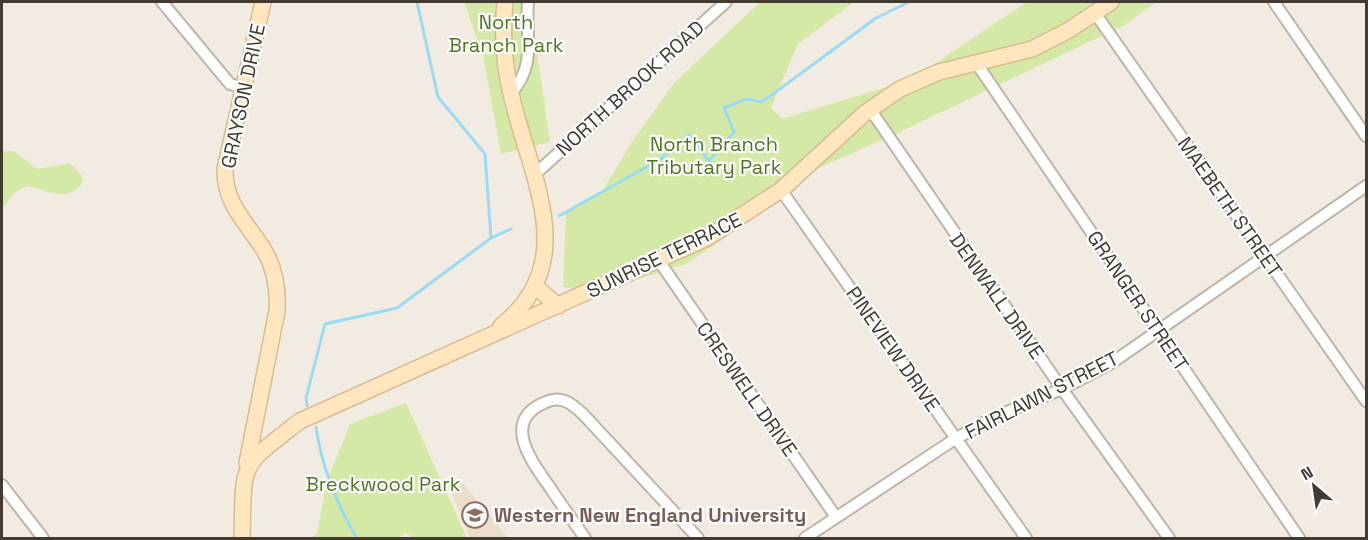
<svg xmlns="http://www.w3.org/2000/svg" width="1368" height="540" font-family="'Space Grotesk',sans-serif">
<rect width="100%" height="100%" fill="#f2ebe1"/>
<path fill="#ecdeca" d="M463 483 508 538H470L451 492Z"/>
<g fill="#d5e9a7">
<path d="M464 2H530L550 142 501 154 483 56Z"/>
<path d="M760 2H854L798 44 771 107 782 119 912 79 1027 2H1156L1125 25 887 138 802 175 796 190 686 264 597 292 563 287 566 213 601 193 632 142 674 83Z"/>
<path d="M2 151H14L37 169 70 163 81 174 83 182C68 204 48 190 27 186 14 189 11 199 2 208Z"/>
<path d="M406 403 467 538H412L405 532 399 538H311L317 533 327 481 350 424Z"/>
</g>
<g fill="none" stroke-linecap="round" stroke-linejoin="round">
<g stroke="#98dbf4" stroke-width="3">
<path d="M559 216 661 159 689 135 709 161 734 132 724 108 746 99 762 102 876 18 909 2"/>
<path d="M491 238 511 229"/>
<path d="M307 406 306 398 325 324 397 308 491 238 485 154 438 97 417 2"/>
<path d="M316 427C321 464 337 506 357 538"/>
</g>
<g stroke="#c0b4a7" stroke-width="14">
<g id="street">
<path d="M162 2 230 84 244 88"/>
<path d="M1274 2 1366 136"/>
<path d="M1095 13 1366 401"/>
<path d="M977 64 1299 538"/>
<path d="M511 93C537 65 525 37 528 2"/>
<path d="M870 109 1062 389 1169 538"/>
<path d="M534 175 726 2"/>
<path d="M781 190 1026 538"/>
<path d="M659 261 836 517"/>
<path d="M2 485 43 538"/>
<path d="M585 538C574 522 562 506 551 489 533 463 499 421 546 402 562 395 572 404 583 414L698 538"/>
<path d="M805 538 955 439 995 417 1062 389 1113 362 1366 186"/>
</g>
</g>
<g stroke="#d8bb90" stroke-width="18">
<g id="secondary">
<path d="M535 286 558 306"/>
<path d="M501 326C582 262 530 177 512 98 504 67 502 33 505 2"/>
<path d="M247 463 277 311C278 291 275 269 265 252 248 223 224 205 225 169L263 2"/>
<path d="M242 538C244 460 238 469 300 421L707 238 781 190 865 113 900 89 939 72 1032 49 1069 30 1111 2"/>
</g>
</g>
<use href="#street" stroke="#fff" stroke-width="10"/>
<use href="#secondary" stroke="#ffe6be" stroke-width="15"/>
</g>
<defs>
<g id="university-ring" transform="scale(1.35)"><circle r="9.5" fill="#fff" stroke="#8d6e63" stroke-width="1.5"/><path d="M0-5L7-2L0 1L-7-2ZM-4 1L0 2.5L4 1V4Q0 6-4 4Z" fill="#8d6e63"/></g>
</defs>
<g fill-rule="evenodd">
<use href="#university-ring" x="475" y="515"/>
</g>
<g text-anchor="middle" stroke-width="4.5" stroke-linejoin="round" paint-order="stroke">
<g font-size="20" fill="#4f7723" stroke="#fff">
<text x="506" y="29">North<tspan x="506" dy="23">Branch Park</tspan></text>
<text x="714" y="151">North Branch<tspan x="714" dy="23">Tributary Park</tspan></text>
<text x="383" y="491">Breckwood Park</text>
</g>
<g font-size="20" fill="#433a32" stroke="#fff">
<text transform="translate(630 88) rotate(-42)" y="7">NORTH BROOK ROAD</text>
<text transform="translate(243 96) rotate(-78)" y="7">GRAYSON DRIVE</text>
<text transform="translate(1230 207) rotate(55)" y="7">MAEBETH STREET</text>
<text transform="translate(664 255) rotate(-26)" y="7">SUNRISE TERRACE</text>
<text transform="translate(997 296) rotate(55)" y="7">DENWALL DRIVE</text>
<text transform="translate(1138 301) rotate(56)" y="7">GRANGER STREET</text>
<text transform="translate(893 349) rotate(55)" y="7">PINEVIEW DRIVE</text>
<text transform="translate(747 389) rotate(55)" y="7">CRESWELL DRIVE</text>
<text transform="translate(1042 395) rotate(-27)" y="7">FAIRLAWN STREET</text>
</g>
<g font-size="20" font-weight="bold" fill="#785e54" stroke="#fff" text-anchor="start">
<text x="494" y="522">Western New England University</text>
</g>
</g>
<rect width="1368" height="540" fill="none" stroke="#433a32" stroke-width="6"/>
<g transform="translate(1314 486) rotate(331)" stroke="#ffffff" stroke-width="4.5" paint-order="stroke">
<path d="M0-4.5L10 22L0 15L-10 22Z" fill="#433a32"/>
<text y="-9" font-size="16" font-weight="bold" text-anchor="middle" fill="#433a32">N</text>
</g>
</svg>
